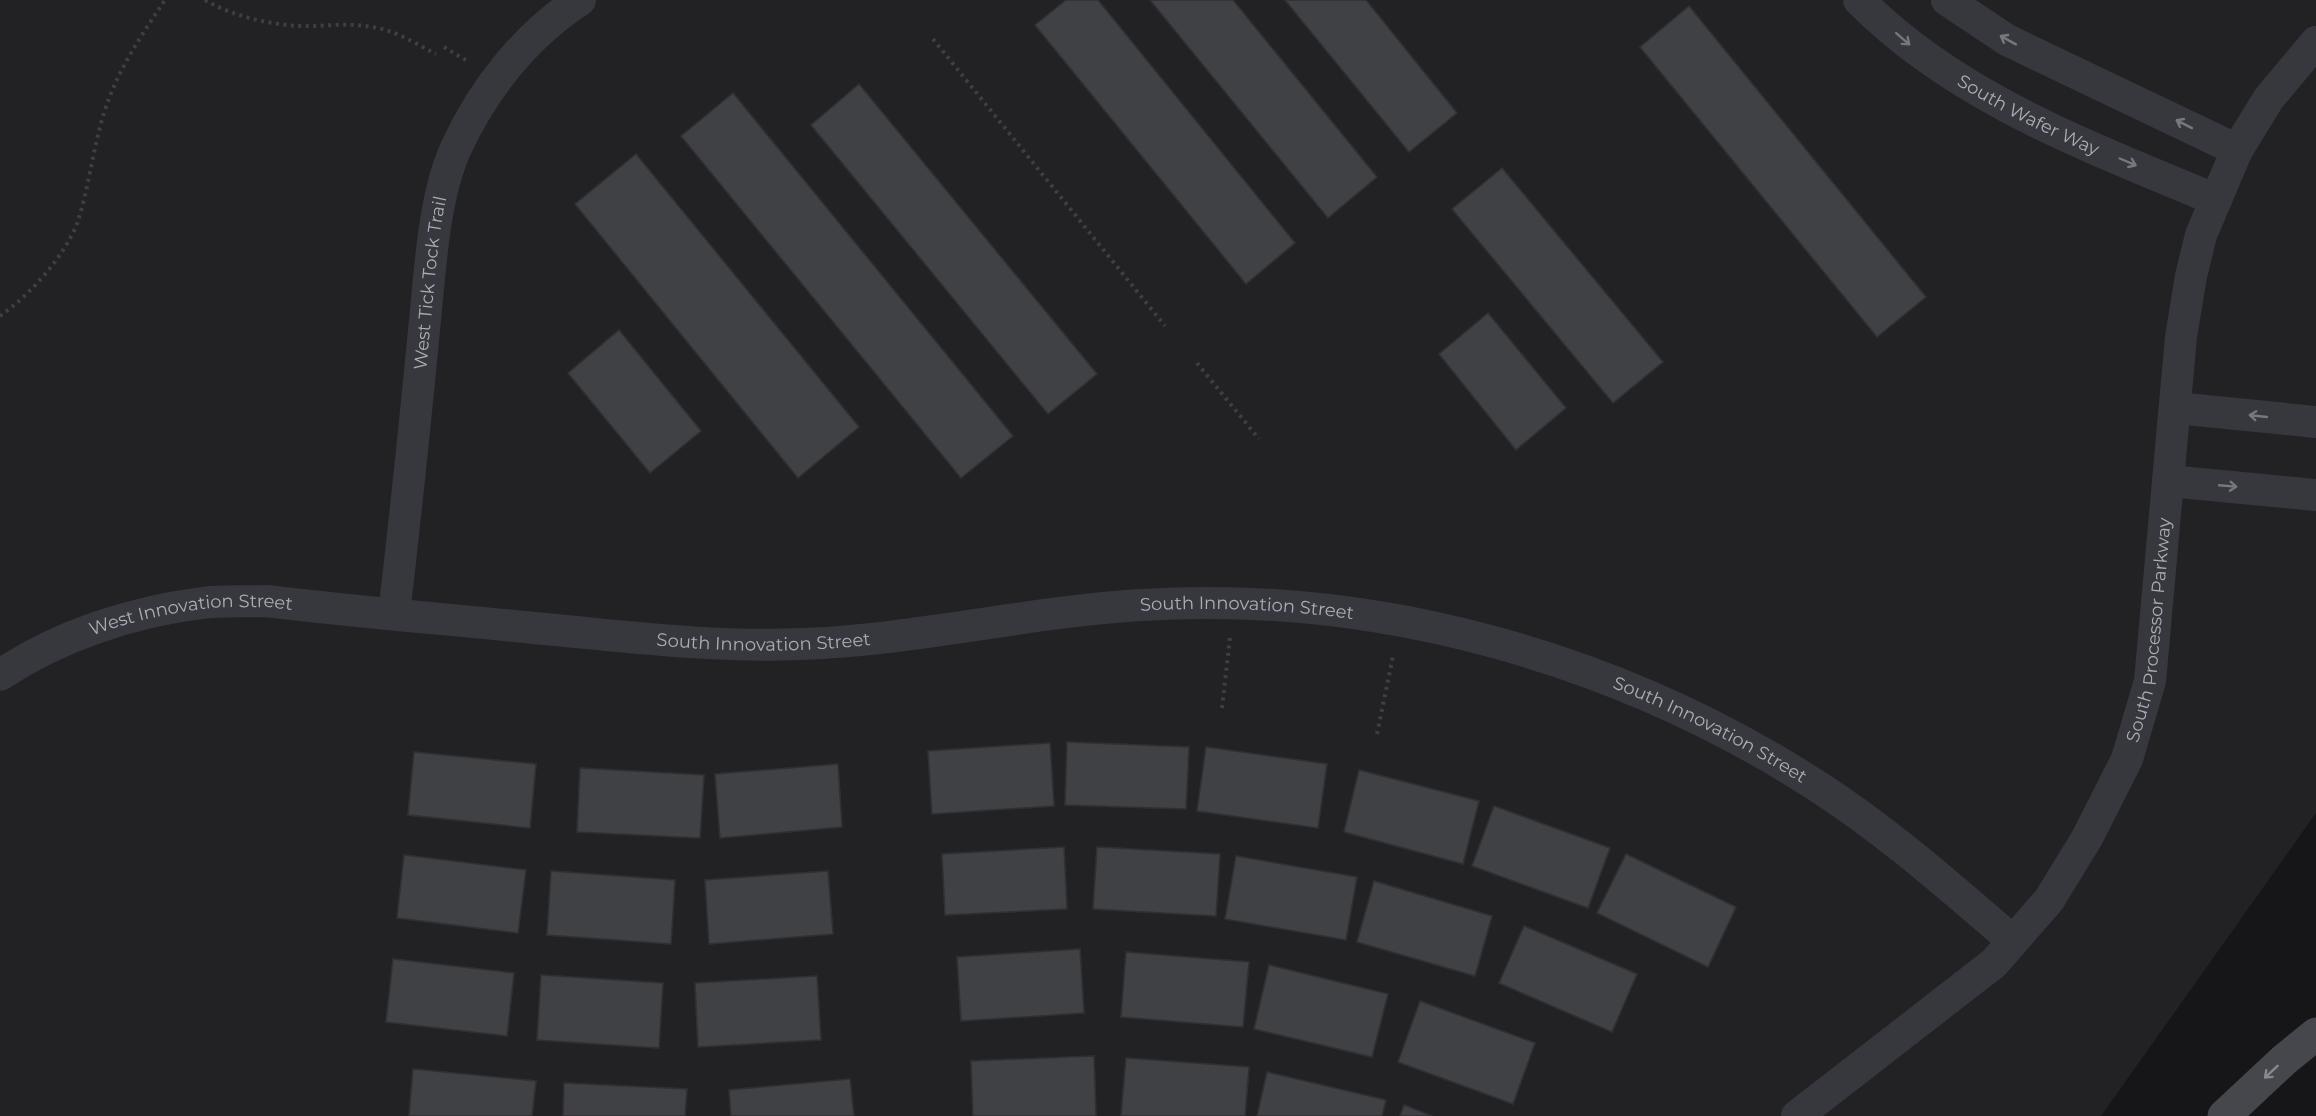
<svg xmlns="http://www.w3.org/2000/svg" width="2316" height="1116" font-family="Montserrat,sans-serif">
<rect width="100%" height="100%" fill="#161618"/>
<path fill="#222225" d="M0 0H2316V813L2101 1116H0Z"/>
<g fill="#404145" stroke="#303034" stroke-width="1.5">
<path d="M1066 0H1098L1295 243 1246 284 1035 25Z"/>
<path d="M1066 0H1098L1295 243 1246 284 1035 25Z"/>
<path d="M1150 0H1233L1377 177 1328 218Z"/>
<path d="M1150 0H1233L1377 177 1328 218Z"/>
<path d="M1285 0H1366L1457 113 1409 152Z"/>
<path d="M1285 0H1366L1457 113 1409 152Z"/>
<path d="M1689 6 1926 297 1877 337 1640 47Z"/>
<path d="M1689 6 1926 297 1877 337 1640 47Z"/>
<path d="M859 84 1097 374 1048 414 811 125Z"/>
<path d="M859 84 1097 374 1048 414 811 125Z"/>
<path d="M733 93 1013 436 961 478 681 136Z"/>
<path d="M733 93 1013 436 961 478 681 136Z"/>
<path d="M636 154 859 427 798 478 575 204Z"/>
<path d="M636 154 859 427 798 478 575 204Z"/>
<path d="M1502 168 1663 362 1613 403 1452 209Z"/>
<path d="M1502 168 1663 362 1613 403 1452 209Z"/>
<path d="M1488 313 1566 408 1516 450 1439 354Z"/>
<path d="M1488 313 1566 408 1516 450 1439 354Z"/>
<path d="M619 330 701 431 650 473 568 373Z"/>
<path d="M619 330 701 431 650 473 568 373Z"/>
<path d="M1067 742 1189 747 1186 809 1065 805Z"/>
<path d="M1067 742 1189 747 1186 809 1065 805Z"/>
<path d="M1050 743 1054 806 932 814 928 751Z"/>
<path d="M1050 743 1054 806 932 814 928 751Z"/>
<path d="M1206 747 1327 764 1318 828 1197 811Z"/>
<path d="M1206 747 1327 764 1318 828 1197 811Z"/>
<path d="M414 752 536 764 530 828 408 815Z"/>
<path d="M414 752 536 764 530 828 408 815Z"/>
<path d="M838 764 842 827 720 838 715 774Z"/>
<path d="M838 764 842 827 720 838 715 774Z"/>
<path d="M580 768 704 775 700 838 577 832Z"/>
<path d="M580 768 704 775 700 838 577 832Z"/>
<path d="M1359 770 1479 801 1463 864 1344 832Z"/>
<path d="M1359 770 1479 801 1463 864 1344 832Z"/>
<path d="M1494 806 1610 848 1588 908 1472 866Z"/>
<path d="M1494 806 1610 848 1588 908 1472 866Z"/>
<path d="M1064 847 1067 909 945 915 942 854Z"/>
<path d="M1064 847 1067 909 945 915 942 854Z"/>
<path d="M1097 847 1220 854 1216 916 1093 909Z"/>
<path d="M1097 847 1220 854 1216 916 1093 909Z"/>
<path d="M1626 854 1736 907 1708 967 1597 913Z"/>
<path d="M1626 854 1736 907 1708 967 1597 913Z"/>
<path d="M404 855 526 870 518 933 397 918Z"/>
<path d="M404 855 526 870 518 933 397 918Z"/>
<path d="M1236 856 1357 877 1346 940 1225 919Z"/>
<path d="M1236 856 1357 877 1346 940 1225 919Z"/>
<path d="M551 871 675 880 671 944 547 935Z"/>
<path d="M551 871 675 880 671 944 547 935Z"/>
<path d="M828 871 833 934 709 944 705 880Z"/>
<path d="M828 871 833 934 709 944 705 880Z"/>
<path d="M1374 881 1492 916 1475 976 1357 942Z"/>
<path d="M1374 881 1492 916 1475 976 1357 942Z"/>
<path d="M1524 926 1637 974 1612 1032 1499 983Z"/>
<path d="M1524 926 1637 974 1612 1032 1499 983Z"/>
<path d="M1080 949 1084 1013 961 1021 957 957Z"/>
<path d="M1080 949 1084 1013 961 1021 957 957Z"/>
<path d="M1126 952 1249 962 1243 1027 1121 1017Z"/>
<path d="M1126 952 1249 962 1243 1027 1121 1017Z"/>
<path d="M393 959 514 973 507 1036 386 1022Z"/>
<path d="M393 959 514 973 507 1036 386 1022Z"/>
<path d="M1269 965 1388 994 1372 1057 1254 1029Z"/>
<path d="M1269 965 1388 994 1372 1057 1254 1029Z"/>
<path d="M541 975 663 983 659 1048 537 1040Z"/>
<path d="M541 975 663 983 659 1048 537 1040Z"/>
<path d="M817 976 821 1040 698 1047 695 983Z"/>
<path d="M817 976 821 1040 698 1047 695 983Z"/>
<path d="M1420 1001 1535 1043 1513 1104 1398 1062Z"/>
<path d="M1420 1001 1535 1043 1513 1104 1398 1062Z"/>
<path d="M1094 1056 1096 1116H973L971 1061Z"/>
<path d="M1094 1056 1096 1116H973L971 1061Z"/>
<path d="M1126 1058 1249 1067 1245 1116H1121Z"/>
<path d="M1126 1058 1249 1067 1245 1116H1121Z"/>
<path d="M413 1069 536 1081 532 1116H409Z"/>
<path d="M413 1069 536 1081 532 1116H409Z"/>
<path d="M1267 1072 1386 1100 1382 1116H1257Z"/>
<path d="M1267 1072 1386 1100 1382 1116H1257Z"/>
<path d="M850 1079 854 1116H731L729 1090Z"/>
<path d="M850 1079 854 1116H731L729 1090Z"/>
<path d="M564 1083 687 1089 685 1116H563Z"/>
<path d="M564 1083 687 1089 685 1116H563Z"/>
<path d="M1404 1105 1432 1116H1400Z"/>
<path d="M1404 1105 1432 1116H1400Z"/>
</g>
<g fill="none" stroke-linecap="round" stroke-linejoin="round">
<g stroke="#3d3f44" stroke-width="4" stroke-dasharray="3 4.5" stroke-linecap="butt">
<path d="M205 0C232 16 268 24 298 26 323 27 347 22 372 27 395 30 416 44 436 54"/>
<path d="M933 39 1165 326"/>
<path d="M444 47 469 62"/>
<path d="M0 316C29 296 66 255 78 221 91 180 94 136 110 96 123 62 145 30 165 0"/>
<path d="M1197 363 1259 439"/>
<path d="M1222 708 1230 637"/>
<path d="M1377 734 1393 656"/>
</g>
<g stroke="#37383d" stroke-width="32">
<path id="s1" d="M1859 0C1957 99 2091 147 2216 200"/>
<path d="M1947 0 2007 40 2237 150"/>
<path d="M2176 408 2316 422"/>
<path d="M2169 481 2316 495"/>
<path id="s2" d="M394 614C405 519 415 425 424 330 430 274 433 198 456 148 483 89 526 35 580 0"/>
<path id="s3" d="M0 675C60 635 132 612 202 603 223 600 246 602 267 601 356 612 445 619 534 628 623 636 712 648 801 644 916 640 1027 612 1141 605 1377 590 1619 658 1817 786 1887 831 1950 887 2013 941"/>
<path id="s4" d="M1797 1116 1994 963 2049 900 2087 838 2127 759 2150 681 2181 337 2191 276 2201 235 2237 150 2269 98 2316 42"/>
</g>
<path stroke="#45474d" stroke-width="33" d="M2224 1116 2284 1060 2316 1034"/>
</g>
<defs><path id="oneway-shaft" d="M-6 0H5M1.5-3L5.5 0L1.5 3" fill="none" stroke-width="1.6" stroke-linecap="round" stroke-linejoin="round" transform="scale(1.5)"/></defs>
<g stroke="#757881">
<use href="#oneway-shaft" transform="translate(1903 39) rotate(41)"/>
<use href="#oneway-shaft" transform="translate(2008 40) rotate(-151)"/>
<use href="#oneway-shaft" transform="translate(2184 124) rotate(-153)"/>
<use href="#oneway-shaft" transform="translate(2128 162) rotate(23)"/>
<use href="#oneway-shaft" transform="translate(2258 416) rotate(-174)"/>
<use href="#oneway-shaft" transform="translate(2228 486) rotate(5)"/>
</g>
<use stroke="#858993" href="#oneway-shaft" transform="translate(2271 1072) rotate(137)"/>
<g text-anchor="middle" stroke-width="6" stroke-linejoin="round" paint-order="stroke">
<g font-size="18" fill="#a8adb8" stroke="#111113">
<text dy="6" stroke="none"><textPath href="#s1" startOffset="206">South Wafer Way</textPath></text>
<text dy="6" stroke="none"><textPath href="#s2" startOffset="333">West Tick Tock Trail</textPath></text>
<text dy="6" stroke="none"><textPath href="#s3" startOffset="1266">South Innovation Street</textPath></text>
<text dy="6" stroke="none"><textPath href="#s3" startOffset="204">West Innovation Street</textPath></text>
<text dy="6" stroke="none"><textPath href="#s4" startOffset="626">South Processor Parkway</textPath></text>
<text dy="6" stroke="none"><textPath href="#s3" startOffset="780">South Innovation Street</textPath></text>
<text dy="6" stroke="none"><textPath href="#s3" startOffset="1750">South Innovation Street</textPath></text>
</g>
</g>
</svg>
